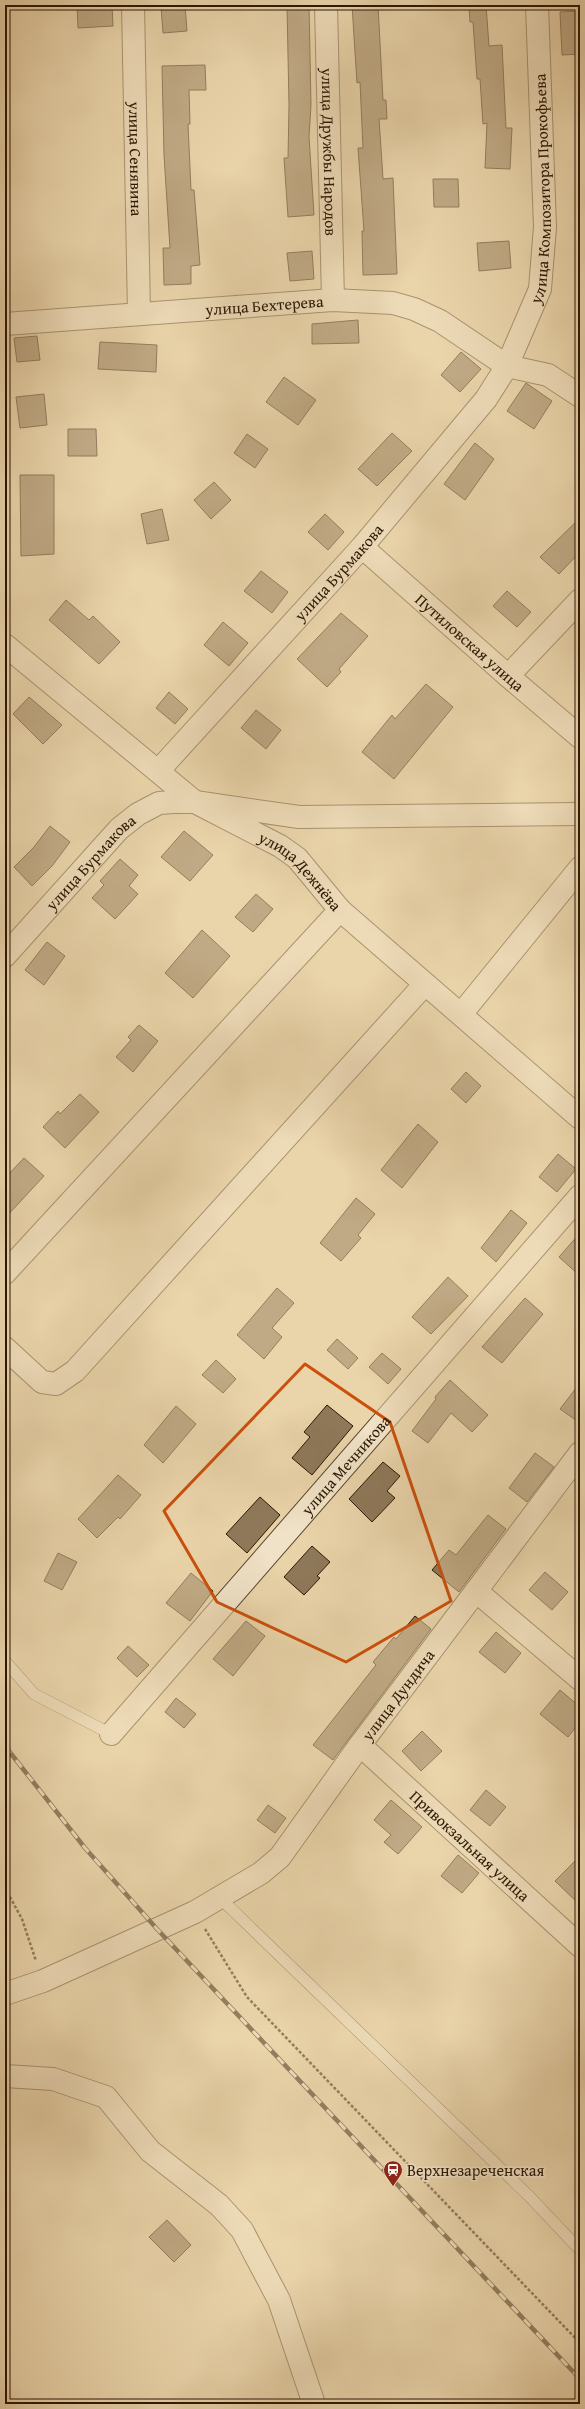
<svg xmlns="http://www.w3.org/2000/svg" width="585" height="2409" font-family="'Gentium Book Plus',serif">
<rect width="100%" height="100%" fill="#ead4aa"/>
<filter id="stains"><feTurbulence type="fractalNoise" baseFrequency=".005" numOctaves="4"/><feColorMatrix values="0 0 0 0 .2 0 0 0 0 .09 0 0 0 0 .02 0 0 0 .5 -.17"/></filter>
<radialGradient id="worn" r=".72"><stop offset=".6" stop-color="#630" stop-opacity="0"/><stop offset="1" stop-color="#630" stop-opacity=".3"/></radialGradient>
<g fill="#8e795a" stroke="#2a1703">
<path d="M77 5H112L113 26 78 28Z"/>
<path d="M185 5 187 31 163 33 161 7Z"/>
<path d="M287 5H309L311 105 309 137 314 215 288 217 284 158H288L289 105Z"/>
<path d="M352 5H378L383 100H386L387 119H379L383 179 393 178 397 274 363 275 362 231H364L358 148H363L360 82 357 83Z"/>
<path d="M469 5H486L489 46 502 45 506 128H512L510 169 485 168 487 123 483 124 480 79H477L473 22H470Z"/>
<path d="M580 11V54L562 55 560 12Z"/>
<path d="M205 65 206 90H189L190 124H188L191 190H194L200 265 191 266V284L164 285 163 248H170L164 155 162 66Z"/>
<path d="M433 179H458L459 207H434Z"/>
<path d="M509 241 511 268 479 271 477 243Z"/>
<path d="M312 251 314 279 290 281 287 253Z"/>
<path d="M358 320 359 343 312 344V324Z"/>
<path d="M37 336 40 360 17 362 14 338Z"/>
<path d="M100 342 157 345 156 372 98 369Z"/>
<path d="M461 352 481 369 460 392 441 375Z"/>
<path d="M284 377 316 400 298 425 266 402Z"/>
<path d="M526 383 552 401 534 429 507 411Z"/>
<path d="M44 394 47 425 20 428 16 397Z"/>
<path d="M68 429H96L97 456H68Z"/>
<path d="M392 433 412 451 377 486 358 469Z"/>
<path d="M247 434 268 449 255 468 234 453Z"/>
<path d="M475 443 494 459 465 500 444 484Z"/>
<path d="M20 475H54V554L21 556Z"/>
<path d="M214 482 231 500 211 519 194 500Z"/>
<path d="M162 509 169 540 147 544 141 514Z"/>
<path d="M325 514 344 532 328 550 308 532Z"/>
<path d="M580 518V552L559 574 540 557Z"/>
<path d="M261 571 288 592 272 613 244 591Z"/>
<path d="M507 591 531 612 517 627 493 606Z"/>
<path d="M66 600 89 620 93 616 120 642 99 664 49 620Z"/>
<path d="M341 613 368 636 339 669 341 672 327 687 297 659Z"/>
<path d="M223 622 248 643 229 666 204 645Z"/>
<path d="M426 684 453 707 394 779 362 752 392 715 395 719Z"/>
<path d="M169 692 188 709 175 724 156 708Z"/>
<path d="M29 697 62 725 43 744 13 714Z"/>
<path d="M256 710 281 730 266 749 241 728Z"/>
<path d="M50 826 70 842 52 866 32 886 14 867 34 847Z"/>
<path d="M184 831 213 855 190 881 161 857Z"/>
<path d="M120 859 138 875 129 886 138 894 115 919 92 898 104 885 100 881Z"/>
<path d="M256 894 273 909 253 932 235 917Z"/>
<path d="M202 930 230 956 193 998 165 973Z"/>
<path d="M47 942 65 956 44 985 25 970Z"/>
<path d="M139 1025 158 1041 133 1072 116 1057 131 1040 128 1037Z"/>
<path d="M466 1072 481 1086 466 1103 451 1089Z"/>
<path d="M80 1094 99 1112 65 1148 43 1127 58 1111 60 1114Z"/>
<path d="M418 1124 438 1142 402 1188 381 1170Z"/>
<path d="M558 1154 576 1169 557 1192 539 1177Z"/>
<path d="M24 1158 44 1176 5 1218V1178Z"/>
<path d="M356 1198 375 1214 358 1235 361 1238 341 1261 320 1243Z"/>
<path d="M511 1210 527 1223 496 1262 481 1248Z"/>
<path d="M580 1233V1276L559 1257Z"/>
<path d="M448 1277 468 1296 431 1334 412 1317Z"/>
<path d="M277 1288 294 1303 272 1328 282 1337 264 1359 237 1335Z"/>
<path d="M525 1298 543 1314 502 1363 482 1347Z"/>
<path d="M337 1339 358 1358 348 1369 327 1350Z"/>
<path d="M382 1353 401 1369 388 1384 369 1367Z"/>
<path d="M216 1360 236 1379 223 1393 202 1375Z"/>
<path d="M450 1380 488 1415 472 1432 451 1413 428 1443 412 1431 436 1399 435 1397Z"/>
<path d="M580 1383V1423L560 1409Z"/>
<path d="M327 1405 353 1426 312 1475 292 1458 310 1437 304 1432Z"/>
<path d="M176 1406 196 1424 163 1463 144 1445Z"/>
<path d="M535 1453 554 1467 527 1502 509 1488Z"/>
<path d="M383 1462 400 1476 387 1491 395 1498 372 1522 349 1499Z"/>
<path d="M118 1475 141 1495 120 1519 118 1517 97 1538 78 1519Z"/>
<path d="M260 1497 280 1515 247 1553 226 1534Z"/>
<path d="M488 1515 506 1529 459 1592 432 1570 449 1550 456 1555Z"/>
<path d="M312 1546 330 1562 317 1576 320 1578 304 1595 284 1577Z"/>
<path d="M58 1553 77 1562 62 1590 44 1581Z"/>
<path d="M545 1572 568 1592 552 1610 529 1590Z"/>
<path d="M191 1573 213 1591 190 1621 166 1603Z"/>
<path d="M415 1616 431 1629 333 1760 313 1745 376 1665 373 1662 394 1637 396 1639Z"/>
<path d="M246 1621 265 1636 233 1676 213 1659Z"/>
<path d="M496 1632 521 1653 505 1673 479 1652Z"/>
<path d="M128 1646 149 1665 137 1677 117 1658Z"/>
<path d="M560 1690 580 1707V1722L568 1737 540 1714Z"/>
<path d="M176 1698 196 1714 184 1728 165 1712Z"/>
<path d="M422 1731 442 1751 421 1771 402 1751Z"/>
<path d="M486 1790 506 1807 490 1826 470 1810Z"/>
<path d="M391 1800 422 1827 398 1854 384 1842 391 1835 374 1820Z"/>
<path d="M268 1805 286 1818 275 1833 257 1820Z"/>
<path d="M458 1855 479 1873 462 1893 441 1876Z"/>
<path d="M580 1856V1905L555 1881Z"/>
<path d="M167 2220 191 2245 174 2262 149 2237Z"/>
</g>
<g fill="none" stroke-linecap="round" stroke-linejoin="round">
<g stroke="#5a462d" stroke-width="12">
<g id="service">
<path d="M5 1661 34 1694 111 1734"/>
<path d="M220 1898 530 2197 580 2250"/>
</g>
</g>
<g stroke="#5a462d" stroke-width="24">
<g id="minor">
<path id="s1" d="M133 5 139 313"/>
<path id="s2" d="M326 5 333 300"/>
<path id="s3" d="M5 324 333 300 393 303 414 309 440 321 507 366 548 375 580 396"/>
<path id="s4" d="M362 547 508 676 580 737"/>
<path id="s5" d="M5 645 195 802 280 846 297 858 340 910 580 1118"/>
<path d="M508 676 580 600"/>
<path id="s6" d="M159 770 362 547 486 399 507 366 540 289 545 227 537 5"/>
<path id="s7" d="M5 956 119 829 138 814 159 803 174 802H195L299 817 580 814"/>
<path d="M462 1013 580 868"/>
<path d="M5 1273 340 910"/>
<path d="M5 1348 42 1382 56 1384 75 1371 425 984"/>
<path d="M476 1591 580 1679"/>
<path id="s8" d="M111 1734 580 1196"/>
<path id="s9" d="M360 1745 580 1946"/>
<path d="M5 2076 53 2079 106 2097 150 2151 219 2205 242 2230 279 2300 314 2404"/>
</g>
</g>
<g stroke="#5a462d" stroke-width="24">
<g id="tertiary">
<path id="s10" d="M5 1994 43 1981 195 1912 261 1873 280 1857 360 1745 580 1453"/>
</g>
</g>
<g stroke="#2a1703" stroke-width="2.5" stroke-dasharray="3 2" stroke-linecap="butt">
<path d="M5 1888 22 1919 36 1961"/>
<path d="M205 1929 247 1997 580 2343"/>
</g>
<use href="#service" stroke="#f1e3c8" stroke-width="11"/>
<use href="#minor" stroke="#f1e3c8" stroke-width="22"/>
<use href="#tertiary" stroke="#f1e3c8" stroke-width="22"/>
<g stroke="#2a1703" stroke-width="4.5">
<path id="rail" d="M5 1746 85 1848 157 1929 580 2379"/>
</g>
<use href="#rail" stroke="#f1e3c8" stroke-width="3" stroke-dasharray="9" stroke-linecap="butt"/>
</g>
<path d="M0 0H585V2409H0ZM305 1364 390 1422 451 1601 346 1662 217 1602 164 1511Z" fill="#ead4aa" fill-opacity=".55" fill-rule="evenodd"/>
<path fill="none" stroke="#cc4f0b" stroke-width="3" stroke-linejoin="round" d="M305 1364 390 1422 451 1601 346 1662 217 1602 164 1511Z"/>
<defs>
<g id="station-pin" transform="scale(1)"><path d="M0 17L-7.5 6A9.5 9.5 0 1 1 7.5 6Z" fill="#8f2418" stroke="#f1e3c8"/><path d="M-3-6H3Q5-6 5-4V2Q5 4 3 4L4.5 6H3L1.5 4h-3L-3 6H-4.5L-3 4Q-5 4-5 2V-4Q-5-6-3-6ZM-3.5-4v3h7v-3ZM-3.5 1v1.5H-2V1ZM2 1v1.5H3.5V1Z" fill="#fff"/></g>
</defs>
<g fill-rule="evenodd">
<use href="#station-pin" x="393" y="2170"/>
</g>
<g text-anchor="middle" stroke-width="3.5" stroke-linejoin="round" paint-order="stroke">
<g font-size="16" fill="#2a1703" stroke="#f1e3c8">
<text dy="6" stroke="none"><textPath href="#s2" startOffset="147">улица Дружбы Народов</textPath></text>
<text dy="6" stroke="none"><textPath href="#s1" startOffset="154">улица Сенявина</textPath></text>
<text dy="6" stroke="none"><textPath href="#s6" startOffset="718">улица Композитора Прокофьева</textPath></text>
<text dy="6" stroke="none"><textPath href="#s3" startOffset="260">улица Бехтерева</textPath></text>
<text dy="6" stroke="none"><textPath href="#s6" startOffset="267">улица Бурмакова</textPath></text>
<text dy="6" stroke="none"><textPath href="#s4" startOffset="144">Путиловская улица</textPath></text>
<text dy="6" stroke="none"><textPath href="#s7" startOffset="127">улица Бурмакова</textPath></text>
<text dy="6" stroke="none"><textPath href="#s5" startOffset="374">улица Дежнёва</textPath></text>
<text dy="6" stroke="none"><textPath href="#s8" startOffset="357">улица Мечникова</textPath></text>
<text dy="6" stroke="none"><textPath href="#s10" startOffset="509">улица Дундича</textPath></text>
<text dy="6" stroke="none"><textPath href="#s9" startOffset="149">Привокзальная улица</textPath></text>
</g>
<g font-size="16" fill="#2a1703" stroke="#f1e3c8" text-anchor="start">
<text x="407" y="2176">Верхнезареченская</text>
</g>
</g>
<rect width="585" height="2409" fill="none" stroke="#ead4aa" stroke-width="20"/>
<rect x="6" y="6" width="573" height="2397" fill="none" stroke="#2a1703" stroke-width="2"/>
<rect x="10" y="10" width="565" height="2389" fill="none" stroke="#2a1703"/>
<rect width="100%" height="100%" filter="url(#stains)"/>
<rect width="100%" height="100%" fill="url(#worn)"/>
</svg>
